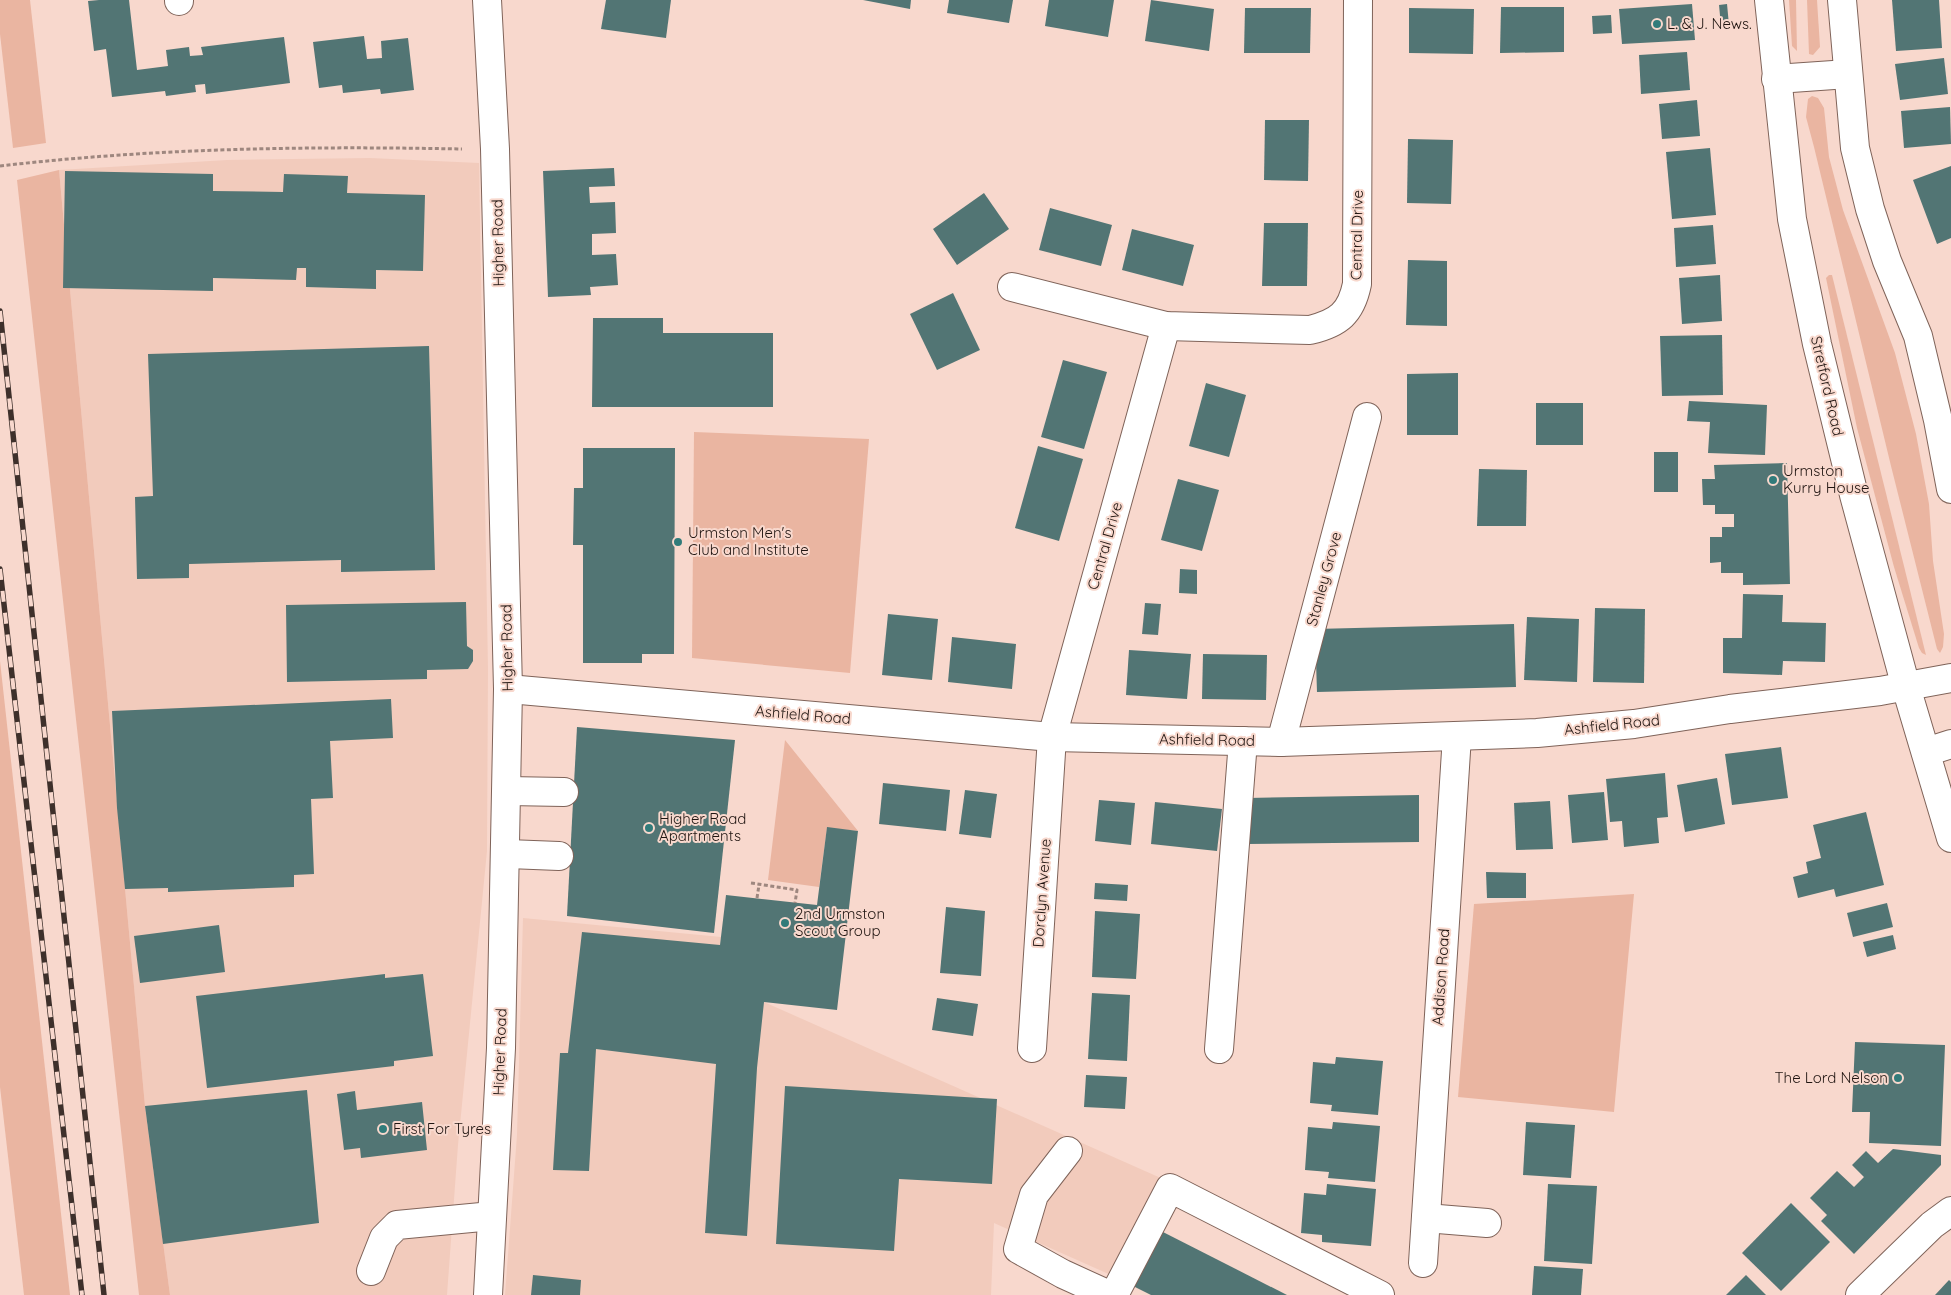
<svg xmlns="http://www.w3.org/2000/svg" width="1951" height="1295" font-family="Quicksand,sans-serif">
<rect width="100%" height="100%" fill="#f8d8cd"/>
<g fill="#f2cbbc">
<path d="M370 158 479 163 488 669 487 851 458 1145 447 1295H170L145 1106 59 170 227 160Z"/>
<path d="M523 918 721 937 713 995 764 1002 1163 1179 1113 1276 994 1223 991 1295H505L517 1135Z"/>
</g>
<g fill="#eab5a1">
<path d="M0 0H30L46 143 13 148 0 34Z"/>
<path d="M1789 0H1796L1797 51 1792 46Z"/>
<path d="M1807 0H1817L1820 47 1813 55 1809 54Z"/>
<path d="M1812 96 1818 98 1824 108 1829 157 1843 210 1895 353 1916 434 1929 504 1933 561 1944 634 1943 647 1940 653 1937 649 1891 466 1814 147 1806 117 1808 99Z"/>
<path d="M59 170 145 1106 170 1295H139L17 180Z"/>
<path d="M1829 275H1832L1926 655 1922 653 1919 648 1894 567 1857 428 1826 278Z"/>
<path d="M694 432 869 439 850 673 692 658Z"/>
<path d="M0 661 70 1295H24L0 1087Z"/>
<path d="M785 740 858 831 827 828 819 887 768 880Z"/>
<path d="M1634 894 1614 1112 1458 1097 1474 904Z"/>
</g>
<g fill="#527574">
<path d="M99 0H129L137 70 168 66 166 50 189 47 190 56 203 55 201 47 284 37 290 83 206 94 205 84 195 85 196 92 166 96 165 91 112 97 106 49 94 51 88 1Z"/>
<path d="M606 0H671L666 38 601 29Z"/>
<path d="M863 0H911L910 9Z"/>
<path d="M949 0H1013L1009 23 947 13Z"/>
<path d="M1049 0H1114L1108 37 1045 26Z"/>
<path d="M1151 0 1214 9 1209 51 1145 41Z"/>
<path d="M1892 0H1939L1942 48 1896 51Z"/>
<path d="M1692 4 1695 40 1622 44 1619 9Z"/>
<path d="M1727 4 1729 25 1721 26 1719 5Z"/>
<path d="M1501 7H1564V52L1500 53Z"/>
<path d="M1245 8H1311L1310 53H1244Z"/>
<path d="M1409 8 1474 9 1473 54 1409 53Z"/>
<path d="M1611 15 1612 33 1593 34 1592 16Z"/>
<path d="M364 36 367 59 382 58 381 41 408 38 414 90 381 94 380 89 343 93 342 85 319 88 313 42Z"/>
<path d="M1687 52 1690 90 1641 94 1639 55Z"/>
<path d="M1944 58 1948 94 1900 100 1895 64Z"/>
<path d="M1697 100 1700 136 1662 139 1659 104Z"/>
<path d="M1950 107 1951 144 1904 148 1901 111Z"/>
<path d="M1265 120H1309L1308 181 1264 180Z"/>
<path d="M1408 139 1453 140 1451 204 1407 203Z"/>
<path d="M1710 148 1716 215 1672 219 1666 152Z"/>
<path d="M1951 166V238L1937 244 1913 180Z"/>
<path d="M614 168 615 186 589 187 590 203 615 202 616 233 592 234V255L616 254 618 285 590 287 591 295 548 297 543 171Z"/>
<path d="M65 171 213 174V191L283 192 284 174 348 176 347 193 425 195 423 271 376 270V289L306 287V268H297L296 280 213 278V291L63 288Z"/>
<path d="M984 193 1009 229 957 265 933 229Z"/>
<path d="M1050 208 1112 225 1101 266 1039 250Z"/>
<path d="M1264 223H1308L1307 286H1262Z"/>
<path d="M1713 225 1716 264 1676 267 1674 228Z"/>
<path d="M1132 229 1194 245 1183 286 1122 270Z"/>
<path d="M1408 260 1447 261V326L1406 325Z"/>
<path d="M1720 275 1722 321 1682 324 1679 278Z"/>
<path d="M953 293 980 350 937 370 910 314Z"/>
<path d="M593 318H663V333H773V407H592Z"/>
<path d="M1722 335 1723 395 1662 396 1660 336Z"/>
<path d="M429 346 435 570 341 572V560L189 564V578L137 579 135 497 153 496 148 354Z"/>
<path d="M1063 360 1107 372 1084 449 1041 437Z"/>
<path d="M1458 373V435H1407V374Z"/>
<path d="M1206 383 1246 395 1229 457 1189 446Z"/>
<path d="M1689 401 1767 405 1765 455 1708 453 1710 422 1687 421Z"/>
<rect x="1536" y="403" width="47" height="42"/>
<path d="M1038 446 1083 459 1059 541 1015 528Z"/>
<path d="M583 448H675L674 654H642V663H583V545H573L574 488H583Z"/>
<rect x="1654" y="452" width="24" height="40"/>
<path d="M1787 463 1790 584 1743 585V573H1721V562L1710 563V537H1722V527H1734V514H1715V505H1703L1702 479H1715L1714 465Z"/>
<path d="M1479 469 1527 470 1526 526H1477Z"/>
<path d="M1178 479 1219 490 1202 551 1161 540Z"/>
<path d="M1180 569 1197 570V594L1179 593Z"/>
<path d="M1743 594 1783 595 1782 622 1826 623 1825 662 1783 661 1782 675 1723 673V638H1742Z"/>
<path d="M466 602 467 646 473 650V661L468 669 427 670V679L287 682 286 605Z"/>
<path d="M1145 603 1161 604 1158 635 1142 634Z"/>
<path d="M1595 608 1645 609 1644 683 1593 682Z"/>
<path d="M888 614 938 619 932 680 882 675Z"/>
<path d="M1527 617 1579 619 1577 682 1524 680Z"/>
<path d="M1514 624 1516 687 1317 692 1315 629Z"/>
<path d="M952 637 1016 644 1012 689 948 682Z"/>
<path d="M1129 650 1191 654 1187 699 1126 695Z"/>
<path d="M1203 654 1267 655 1266 700 1202 699Z"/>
<path d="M391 699 393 738 330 741 333 798 311 799 314 874 294 875V887L168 892V888L125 889 117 808 112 711Z"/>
<path d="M577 727 735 740 714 933 567 916Z"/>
<path d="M1781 747 1788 798 1732 805 1725 754Z"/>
<path d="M1665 773 1668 817 1657 818 1659 843 1624 847 1622 821 1610 822 1606 779Z"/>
<path d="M1717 778 1725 824 1685 832 1677 785Z"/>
<path d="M883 783 950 790 946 831 879 824Z"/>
<path d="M965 790 997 794 991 838 959 834Z"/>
<path d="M1604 792 1608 840 1572 843 1568 795Z"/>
<path d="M1419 795V842L1247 844V798Z"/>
<path d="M1099 800 1135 803 1131 845 1095 841Z"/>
<path d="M1550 801 1553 849 1516 850 1514 803Z"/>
<path d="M1155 802 1222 809 1217 851 1151 844Z"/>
<path d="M1866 812 1884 885 1836 897 1834 889 1798 898 1793 877 1808 873 1806 862 1821 858 1813 825Z"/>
<path d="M827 827 858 831 837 1010 764 1002 757 1068 747 1236 705 1233 716 1064 596 1049 589 1171 553 1170 560 1053H568L582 932 720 945 726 895 817 905Z"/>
<path d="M1486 872 1526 873V898H1487Z"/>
<path d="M1095 883 1128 885 1127 901 1094 899Z"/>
<path d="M1887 903 1893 927 1853 937 1847 913Z"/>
<path d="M946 907 985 911 981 976 940 973Z"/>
<path d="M1095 911 1140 914 1136 979 1092 977Z"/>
<path d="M219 925 225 972 140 983 134 936Z"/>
<path d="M1893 935 1896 949 1867 957 1863 942Z"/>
<path d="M385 974V978L423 974 433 1056 394 1061V1066L207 1088 196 996Z"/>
<path d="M1092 993 1130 995 1127 1061 1088 1059Z"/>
<path d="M937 998 978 1004 973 1036 932 1030Z"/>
<path d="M1855 1042 1945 1045 1941 1146 1869 1143 1870 1112H1852Z"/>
<path d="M1336 1057 1383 1061 1378 1115 1331 1111 1332 1105 1310 1103 1313 1062 1335 1064Z"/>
<path d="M1086 1075 1127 1077 1125 1109 1084 1107Z"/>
<path d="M785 1086 997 1099 992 1184 899 1179 894 1251 776 1244Z"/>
<path d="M307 1090 319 1223 163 1244 145 1106Z"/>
<path d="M355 1091 357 1110 422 1102 427 1150 361 1158 360 1148 344 1150 337 1094Z"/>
<path d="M1333 1122 1380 1126 1375 1182 1328 1178 1329 1172 1305 1170 1308 1127 1332 1129Z"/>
<path d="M1526 1122 1575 1125 1571 1178 1523 1175Z"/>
<path d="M1893 1149 1941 1155V1165L1854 1254 1821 1221 1827 1215 1810 1198 1837 1171 1854 1187 1864 1177 1852 1165 1866 1151 1878 1163Z"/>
<path d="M1327 1184 1376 1189 1371 1246 1322 1242V1235L1301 1233 1304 1193 1326 1195Z"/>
<path d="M1548 1184 1597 1186 1592 1264 1544 1261Z"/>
<path d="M1791 1203 1830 1242 1781 1291 1742 1253Z"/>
<path d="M1159 1230 1287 1295H1151L1131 1285Z"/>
<path d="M1534 1266 1583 1269 1581 1295H1532Z"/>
<path d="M533 1275 581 1280 580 1295H531Z"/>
<path d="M1746 1275 1766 1295H1726Z"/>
<path d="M1949 1280 1951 1282V1295H1935Z"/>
</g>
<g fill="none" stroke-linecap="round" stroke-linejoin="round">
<g stroke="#7f6359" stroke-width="30">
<g id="minor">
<path d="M487 0 495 149 508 689 501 1048 488 1295"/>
<path d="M1842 0 1855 148 1870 209 1887 261 1918 336 1938 420 1951 489"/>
<path d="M179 1V0"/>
<path d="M1776 79 1848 74"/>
<path d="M1012 287 1166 326 1310 330C1339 323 1351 313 1357 284L1358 0"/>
<path d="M508 689 1052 737 1281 742 1537 733 1634 724 1730 709 1880 691 1951 678"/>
<path d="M1281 742 1367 417"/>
<path d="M1926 752 1951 744"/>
<path d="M507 791 564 792"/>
<path d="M506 854 559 856"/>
<path d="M1032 1048 1052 737 1166 326"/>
<path d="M1219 1049 1243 741"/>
<path d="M1068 1151 1034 1195 1018 1249 1063 1274 1109 1295"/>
<path d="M1426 1218 1487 1223"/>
<path d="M1423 1263 1457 736"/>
<path d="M371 1271 384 1238 397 1225 492 1216"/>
<path d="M1114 1295 1170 1188 1380 1295"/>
<path d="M1860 1295 1932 1225 1951 1211"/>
</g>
</g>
<g stroke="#7f6359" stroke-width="30">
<path id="major" d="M1769 0 1792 219 1817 344 1854 495 1906 687 1951 838"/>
</g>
<g stroke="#9e877f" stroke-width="3" stroke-dasharray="4 2.5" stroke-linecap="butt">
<path d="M0 166C154 148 308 146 462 149"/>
<path d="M751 883 797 890 795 903"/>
<path d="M757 898 759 885"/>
</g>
<use href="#minor" stroke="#fff" stroke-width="28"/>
<use href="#major" stroke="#fff" stroke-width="28"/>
<g stroke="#3e302b" stroke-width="5.5">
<g id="rail">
<path d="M0 311 104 1295"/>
<path d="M0 569 82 1295"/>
</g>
</g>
<use href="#rail" stroke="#f8d8cd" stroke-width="4" stroke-dasharray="11" stroke-linecap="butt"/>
</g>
<g fill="#327b7a" stroke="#f8d8cd" stroke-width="2">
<circle cx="1657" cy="24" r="5"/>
<circle cx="1773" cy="480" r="5"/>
<circle cx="678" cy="542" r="5"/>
<circle cx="649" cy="828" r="5"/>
<circle cx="785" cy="923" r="5"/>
<circle cx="1898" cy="1078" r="5"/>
<circle cx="383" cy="1129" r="5"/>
</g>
<g text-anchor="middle" stroke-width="4" stroke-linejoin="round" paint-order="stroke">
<g font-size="15" fill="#201511" stroke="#f8d8cd" text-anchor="start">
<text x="1667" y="29">L. &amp; J. News.</text>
<text x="1783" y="476">Urmston<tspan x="1783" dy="17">Kurry House</tspan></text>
<text x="688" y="538">Urmston Men's<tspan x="688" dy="17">Club and Institute</tspan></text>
<text x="659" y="824">Higher Road<tspan x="659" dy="17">Apartments</tspan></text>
<text x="795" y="919">2nd Urmston<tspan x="795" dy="17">Scout Group</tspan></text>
<text x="1888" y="1083" text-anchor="end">The Lord Nelson</text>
<text x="393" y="1134">First For Tyres</text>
</g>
<g font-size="15" fill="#201511" stroke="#f8d8cd">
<text transform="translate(1357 235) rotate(-89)" y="5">Central Drive</text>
<text transform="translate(498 243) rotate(-91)" y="5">Higher Road</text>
<text transform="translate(1827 386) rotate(77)" y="5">Stretford Road</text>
<text transform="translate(1105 546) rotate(-74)" y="5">Central Drive</text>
<text transform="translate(1324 579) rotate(-75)" y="5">Stanley Grove</text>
<text transform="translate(507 648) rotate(-91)" y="5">Higher Road</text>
<text transform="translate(803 715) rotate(5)" y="5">Ashfield Road</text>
<text transform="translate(1612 725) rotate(-6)" y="5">Ashfield Road</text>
<text transform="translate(1207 740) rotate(1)" y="5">Ashfield Road</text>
<text transform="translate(1042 893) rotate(-86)" y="5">Dorclyn Avenue</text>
<text transform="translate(1441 977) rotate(-86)" y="5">Addison Road</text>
<text transform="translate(500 1052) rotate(-88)" y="5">Higher Road</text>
</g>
</g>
</svg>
